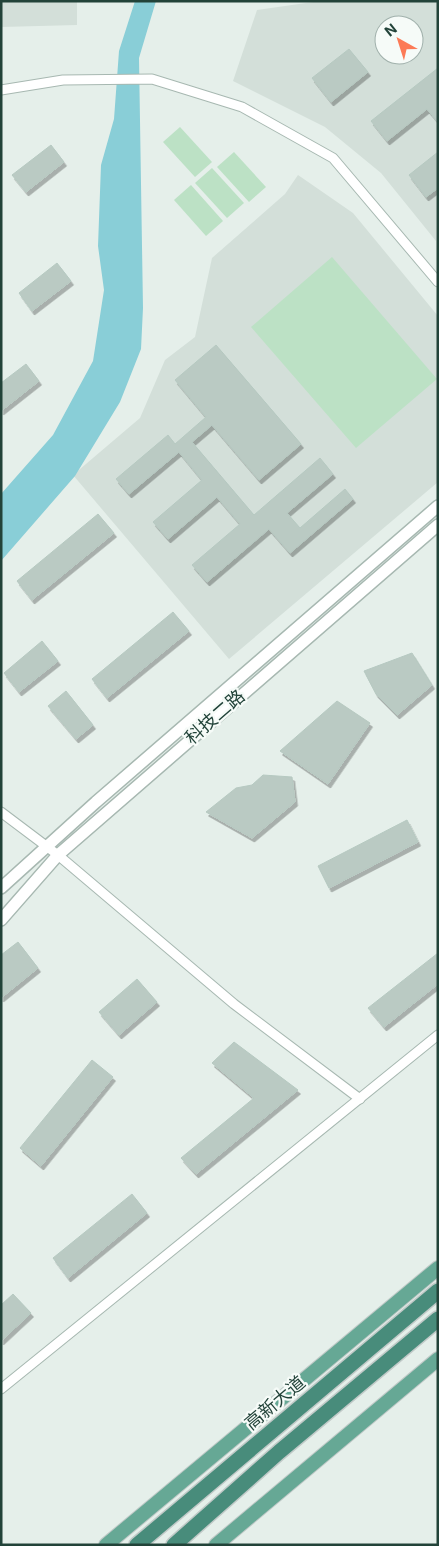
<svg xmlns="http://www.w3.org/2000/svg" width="439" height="1546" font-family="Inter,'Noto Sans SC',sans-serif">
<defs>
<filter id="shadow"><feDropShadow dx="2.5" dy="4" stdDeviation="0" flood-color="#0004"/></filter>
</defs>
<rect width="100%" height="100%" fill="#e5efea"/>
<g fill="#d3dfd9" fill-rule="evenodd">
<path d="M1 1H77V25L1 27Z"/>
<path d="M320 1H438L436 241 381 173 325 127 233 81 257 10ZM384 25H414V55H384Z"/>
<path d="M298 175 353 213 438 316V482L229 659 73 475 140 418 165 360 195 337 212 258 285 194Z"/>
</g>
<g fill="#bce1c5">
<path d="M180 127 212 162 195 177 163 142Z"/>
<path d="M234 152 266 187 249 202 217 167Z"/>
<path d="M212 168 244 203 227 218 195 183Z"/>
<path d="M191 185 223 221 206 236 174 200Z"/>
<path d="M332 257 437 379 356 448 251 327Z"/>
</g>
<path fill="#89ced7" d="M135 1H156L139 58 143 308 141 349 120 402 75 476 1 561V494L53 435 93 361 104 290 98 246 101 165 114 119 119 51Z"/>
<g fill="#bacac3" stroke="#b6c9c1" filter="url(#shadow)">
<path d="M349 49 368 72 331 102 312 78Z"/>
<path d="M438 68V122L427 109 387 141 371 121Z"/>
<path d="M51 145 64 162 26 192 12 175Z"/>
<path d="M438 152V188L426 197 409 175Z"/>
<path d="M57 263 71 281 32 311 19 293Z"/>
<path d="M216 345 301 444 259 480 212 425 192 442 254 515 320 458 333 474 287 513 300 528 345 489 353 499 290 553 269 529 207 582 192 565 240 524 217 497 168 539 153 522 202 480 179 452 129 494 116 479 168 435 175 444 206 417 175 380Z"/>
<path d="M26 364 39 381 1 411V383Z"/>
<path d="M98 514 114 533 32 600 17 581Z"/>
<path d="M173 612 189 631 107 698 92 679Z"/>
<path d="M42 641 58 661 19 692 4 673Z"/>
<path d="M412 653 432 685 397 715 376 694 364 671Z"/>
<path d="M66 691 93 725 76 739 48 706Z"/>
<path d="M337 701 370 723 328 784 280 751Z"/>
<path d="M263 775 292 777 295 802 252 838 206 812 236 788 252 785Z"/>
<path d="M407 820 418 842 329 888 318 866Z"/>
<path d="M18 942 38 968 1 998V955Z"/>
<path d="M438 953V984L384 1027 368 1008Z"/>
<path d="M137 979 157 1002 119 1035 99 1012Z"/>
<path d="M234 1042 298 1090 196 1174 181 1158 254 1098 212 1063Z"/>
<path d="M92 1060 113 1077 41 1166 20 1148Z"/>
<path d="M132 1194 147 1213 68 1278 53 1258Z"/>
<path d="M13 1294 31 1313 1 1341V1305Z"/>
</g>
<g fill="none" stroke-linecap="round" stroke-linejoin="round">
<g stroke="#a7b8b1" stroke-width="11">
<g id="minor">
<path d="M1 90 63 80 152 79 242 107 333 158 438 282"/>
<path d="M1 812 58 855 234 1004 360 1099"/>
<path d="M1 1389 438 1035"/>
</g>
</g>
<g stroke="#a7b8b1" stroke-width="14">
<g id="tertiary">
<path d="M1 888 96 802 438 506"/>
<path d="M1 920 58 855 438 525"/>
</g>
</g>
<g stroke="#c1cac8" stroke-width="16">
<g id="primary">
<path d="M106 1545 438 1268"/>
<path d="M216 1545 438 1359"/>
</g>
</g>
<g stroke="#c1cac8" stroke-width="18">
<g id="trunk">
<path d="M137 1545 438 1291"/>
<path d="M174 1545 279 1452 438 1319"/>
</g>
</g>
<use href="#minor" stroke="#fff" stroke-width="9"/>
<use href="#tertiary" stroke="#fff" stroke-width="11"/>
<use href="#primary" stroke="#66a895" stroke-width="14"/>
<use href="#trunk" stroke="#488c7b" stroke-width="15"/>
</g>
<g text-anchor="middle" stroke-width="4.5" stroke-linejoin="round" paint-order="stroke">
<g font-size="18" fill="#224339" stroke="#f6fbf8">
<text transform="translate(215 717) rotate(-41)" y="6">科技二路</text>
<text transform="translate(275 1403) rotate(-40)" y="6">高新大道</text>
</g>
</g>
<rect width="439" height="1546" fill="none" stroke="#224339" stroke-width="5"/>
<g transform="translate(399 40) rotate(321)"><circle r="24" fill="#f6fbf8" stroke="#a1b1ac"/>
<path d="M0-4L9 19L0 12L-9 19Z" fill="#fc7a56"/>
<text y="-8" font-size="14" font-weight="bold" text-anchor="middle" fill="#224339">N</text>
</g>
</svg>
